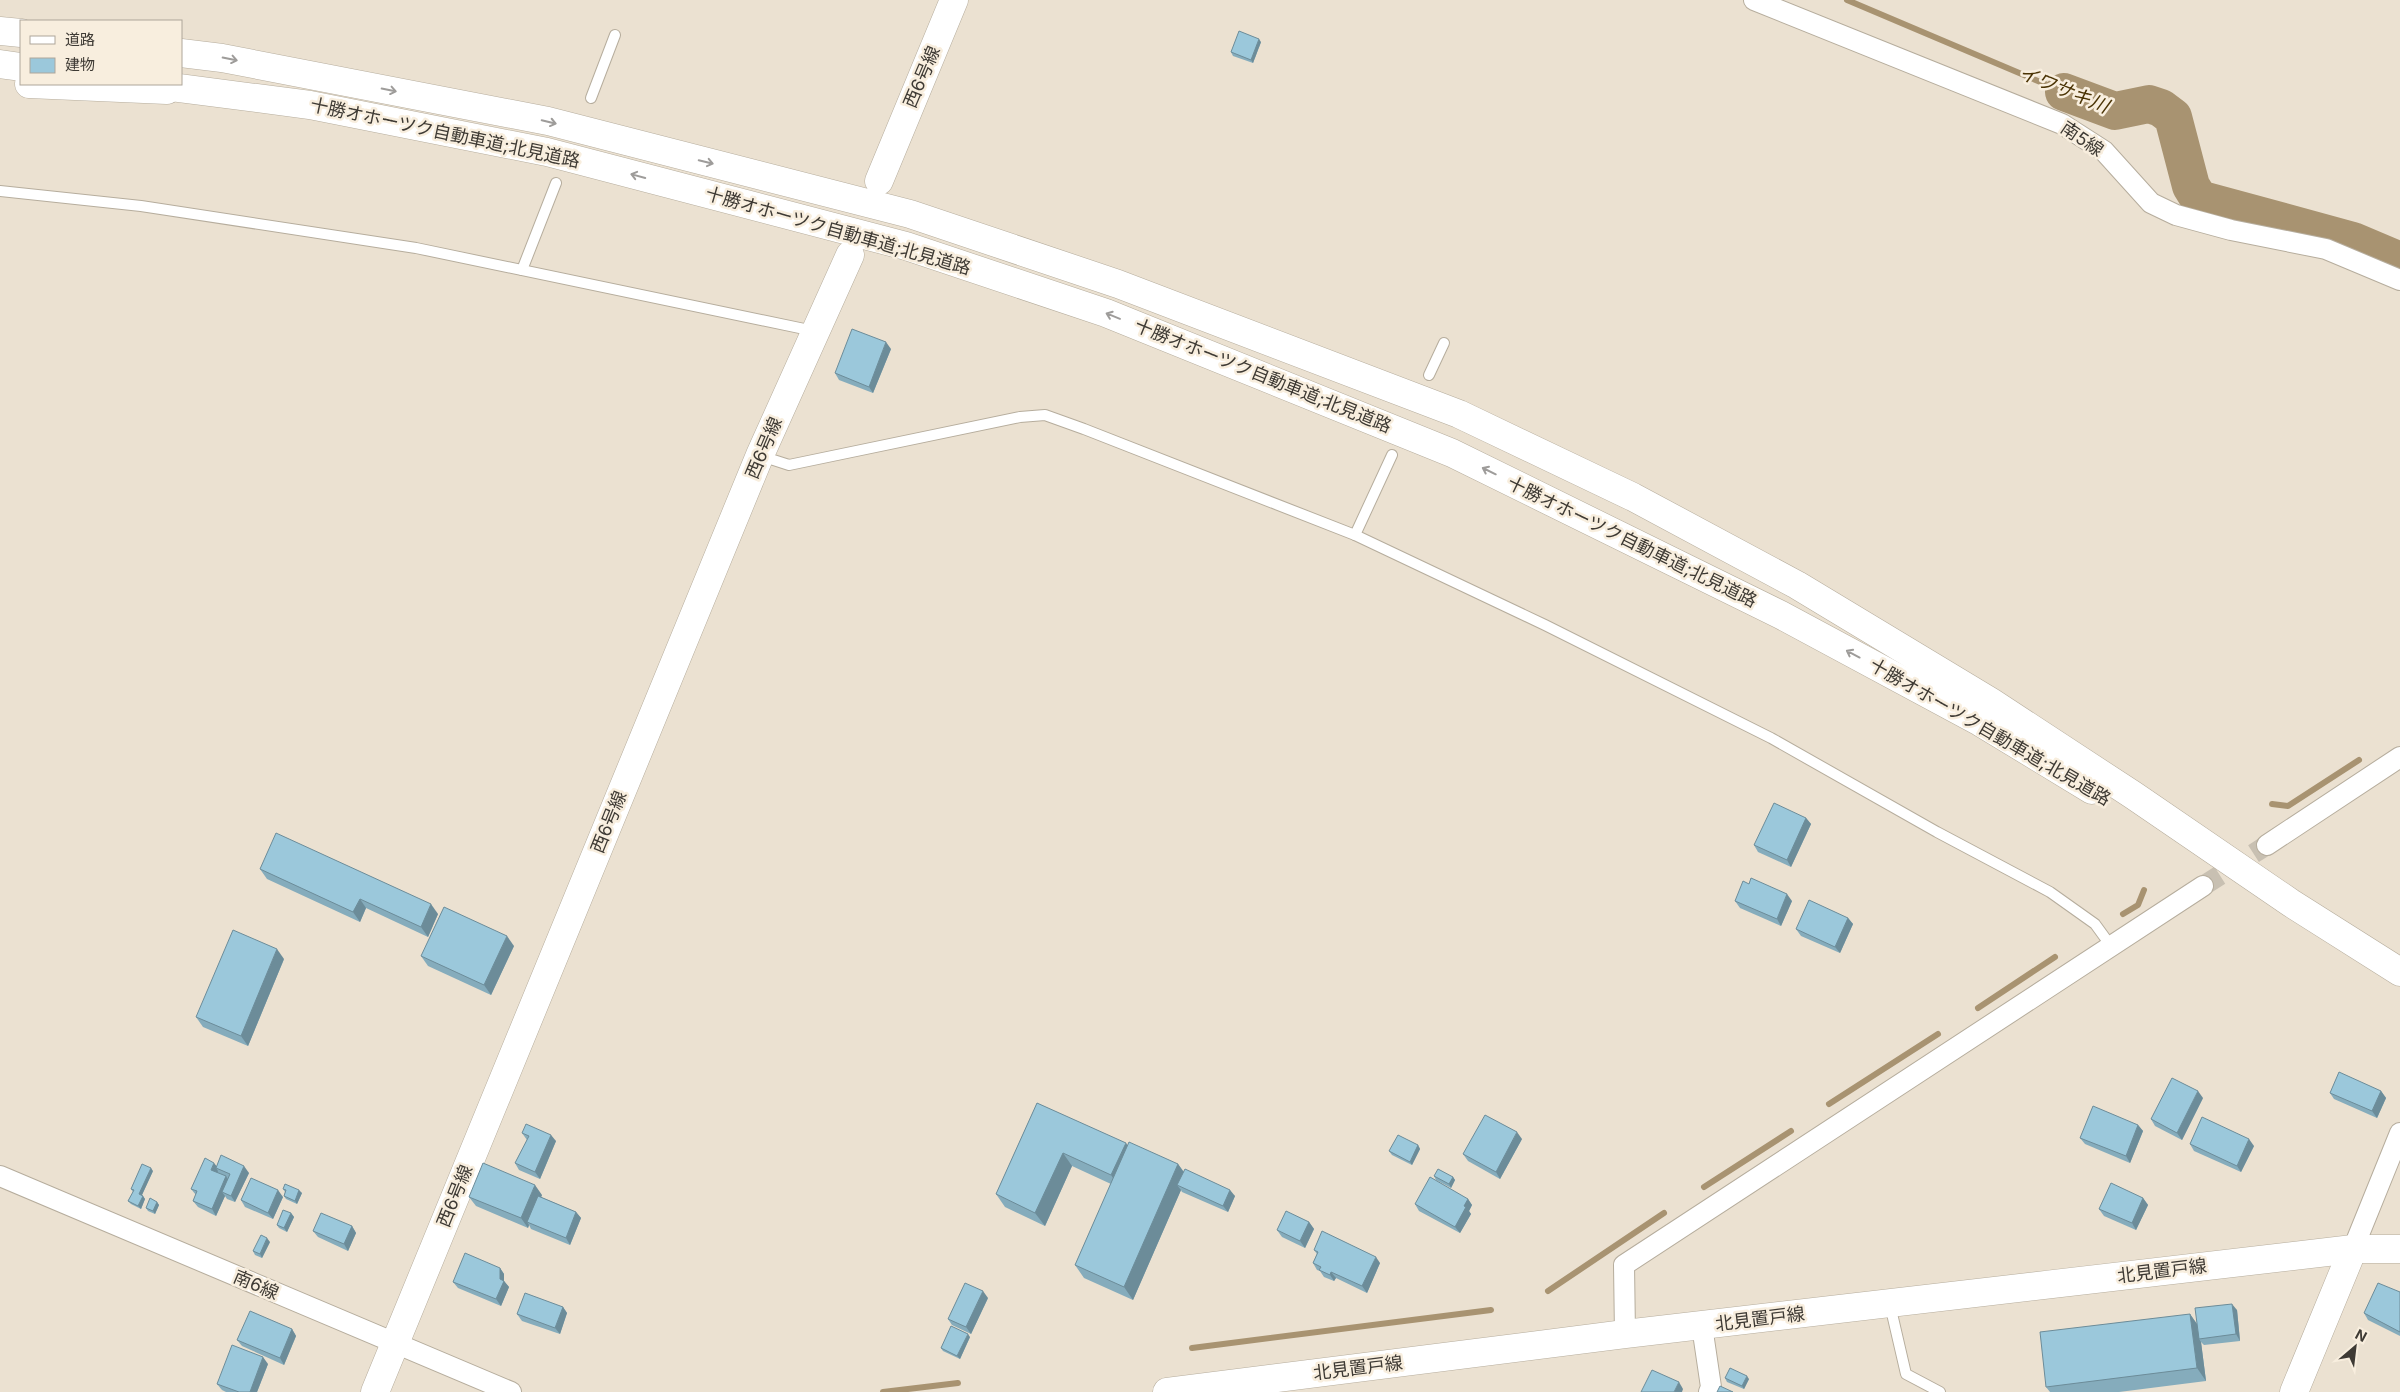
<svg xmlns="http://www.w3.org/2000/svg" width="2400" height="1392" font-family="Inter,'Noto Sans JP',sans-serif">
<rect width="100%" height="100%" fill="#ebe1d1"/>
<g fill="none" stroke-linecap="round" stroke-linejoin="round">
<g stroke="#a89371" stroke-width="6">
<path d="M1847 0 2064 92"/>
<path d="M2272 804 2288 806 2359 760"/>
<path d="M2123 914 2138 905 2144 890"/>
<path d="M1978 1008 2055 957"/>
<path d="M1829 1104 1938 1034"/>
<path d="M1704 1187 1791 1131"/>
<path d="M1548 1291 1664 1213"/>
<path d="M1192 1348 1491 1310"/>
<path d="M883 1392 958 1383"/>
</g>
<path stroke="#a89371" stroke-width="38" d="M2064 92 2115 111 2149 104 2161 108 2173 117 2191 186 2199 199 2353 241 2400 261"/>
<path stroke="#c8c0b2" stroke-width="20" stroke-dasharray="20 10" stroke-linecap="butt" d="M2203 886 2267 845"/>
<g stroke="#b6ad9d" stroke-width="12">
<g id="lane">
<path d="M591 98 615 35"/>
<path d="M0 191 141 206 416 248 814 331"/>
<path d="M522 270 556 183"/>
<path d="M1429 375 1444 343"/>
<path d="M761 456 789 465 1020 417 1045 415 1084 429 1355 535 1545 625 1771 738 1937 832 2050 892 2095 924 2111 946"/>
<path d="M1355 535 1392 455"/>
<path d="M1890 1305 1906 1374 1940 1392"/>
</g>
</g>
<g stroke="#b6ad9d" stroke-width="22">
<g id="street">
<path d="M1754 0 2062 124 2104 151 2151 203 2176 215 2231 230 2326 249 2400 280"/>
<path d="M2267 845 2400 757"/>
<path d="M0 1176 511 1392"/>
<path d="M2353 1249 2400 1133"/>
<path d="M1702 1326 1711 1387 1709 1392"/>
<path d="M1625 1334 1624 1265 2203 886"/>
</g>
</g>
<g stroke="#b6ad9d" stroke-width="29">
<g id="secondary">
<path d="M879 181 954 0"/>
<path d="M375 1392 760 455 850 255"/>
</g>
</g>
<g stroke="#b6ad9d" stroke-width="29">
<g id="primary">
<path d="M1167 1392 1625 1334 2353 1249H2400"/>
<path d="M2294 1392 2353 1249"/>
</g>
</g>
<g stroke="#b6ad9d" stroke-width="29">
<g id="highway">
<path d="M0 31 21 33"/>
<path d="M181 53 222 58 548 121 910 214 1118 284 1459 414 1633 497 1797 585 1991 702 2133 795 2291 903 2400 972"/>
<path d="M0 64 21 67"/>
<path d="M29 84 167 90"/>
<path d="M148 84 310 105 547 152 906 246 1106 313 1452 453 1781 615 1980 722 2092 790"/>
</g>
</g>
<use href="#lane" stroke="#fff" stroke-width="10"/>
<use href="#street" stroke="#fff" stroke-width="20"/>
<use href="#secondary" stroke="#fff" stroke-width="28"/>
<use href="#primary" stroke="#fff" stroke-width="28"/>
<use href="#highway" stroke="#fff" stroke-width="28"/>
</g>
<g fill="#85acbc">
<path d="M1261 42 1253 63 1233 56 1231 52Z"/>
<path d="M891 349 873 393 839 380 835 373Z"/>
<path d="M1806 818 1811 824 1791 867 1758 852 1754 845Z"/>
<path d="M260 869 438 914 428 937 366 908 360 922 267 879Z"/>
<path d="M1735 901H1792L1781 926 1740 908Z"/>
<path d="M1848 918 1853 924 1840 953 1801 936 1796 929Z"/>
<path d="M514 946 491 995 428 966 421 956Z"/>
<path d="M284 959 248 1046 203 1027 196 1017Z"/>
<path d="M2381 1091 2386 1098 2377 1118 2334 1099 2330 1093Z"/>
<path d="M2203 1098 2182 1140 2155 1126 2151 1119Z"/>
<path d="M1037 1103 1128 1146 1178 1164 1184 1172 1235 1196 1228 1212 1182 1192 1181 1190 1133 1300 1084 1278 1075 1265 1111 1184 1072 1166 1045 1226 1005 1207 996 1194Z"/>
<path d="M2138 1125 2143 1131 2130 1163 2085 1144 2080 1138Z"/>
<path d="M522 1133 556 1141 540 1179 519 1170 515 1163 527 1140Z"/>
<path d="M1522 1139 1500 1179 1468 1161 1463 1154Z"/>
<path d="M2190 1144 2254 1146 2241 1172 2194 1151Z"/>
<path d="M1418 1145 1420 1149 1412 1165 1392 1155 1389 1151Z"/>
<path d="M217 1166 249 1173 235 1202 227 1199 225 1196 216 1216 198 1207 193 1201 196 1195 191 1189Z"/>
<path d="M153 1171 142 1195 145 1199 141 1209 131 1204 128 1201 133 1192 131 1189Z"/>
<path d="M1434 1176 1453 1177 1455 1180 1451 1188 1436 1180Z"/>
<path d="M283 1189 302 1193 297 1204 286 1199 284 1196 285 1192Z"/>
<path d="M542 1195 541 1197 576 1212 581 1218 570 1245 531 1229 529 1225 528 1228 476 1206 469 1197Z"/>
<path d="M283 1197 273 1219 245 1207 241 1200Z"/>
<path d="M2143 1198 2148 1205 2136 1230 2104 1216 2099 1209Z"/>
<path d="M1468 1199 1472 1205 1469 1211 1471 1214 1460 1233 1419 1211 1415 1204Z"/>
<path d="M157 1202 159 1205 155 1214 148 1211 146 1208Z"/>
<path d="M291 1213 294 1217 287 1232 279 1228 277 1225Z"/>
<path d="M1309 1222 1314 1229 1305 1248 1282 1237 1277 1230Z"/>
<path d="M352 1226 356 1233 348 1251 318 1237 313 1231Z"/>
<path d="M270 1242 262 1258 255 1255 253 1251Z"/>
<path d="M1314 1250 1380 1263 1367 1293 1336 1278 1334 1281 1324 1277 1320 1271 1317 1270 1313 1263 1317 1254Z"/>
<path d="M500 1268 504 1274V1281L509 1287 501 1306 458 1288 453 1282Z"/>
<path d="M2400 1292V1336L2368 1320 2364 1313Z"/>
<path d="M988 1298 971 1334 952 1325 948 1319Z"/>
<path d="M563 1307 567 1313 560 1334 522 1321 517 1314Z"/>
<path d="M2237 1310 2240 1341 2204 1345 2201 1342 2206 1381 2119 1392H2050L2046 1387 2190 1314 2197 1324Z"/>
<path d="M292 1329 296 1336 284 1365 242 1346 237 1340Z"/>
<path d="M970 1337 960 1359 943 1351 941 1348Z"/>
<path d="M268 1364 257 1392H226L222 1390 217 1384Z"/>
<path d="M1725 1378 1749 1379 1744 1389 1727 1382Z"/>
</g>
<g fill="#6c8c99">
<path d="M1259 39 1261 42 1253 63 1251 60Z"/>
<path d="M886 342 891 349 873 393 869 387Z"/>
<path d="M1806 818 1811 824 1791 867 1787 860Z"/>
<path d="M1787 894 1792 901 1781 926 1777 919Z"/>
<path d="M360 899 366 908 360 922 353 912Z"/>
<path d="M431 904 438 914 428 937 421 927Z"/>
<path d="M1848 918 1853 924 1840 953 1835 947Z"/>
<path d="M507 936 514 946 491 995 484 985Z"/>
<path d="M277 949 284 959 248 1046 241 1036Z"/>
<path d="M2198 1091 2203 1098 2182 1140 2177 1133Z"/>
<path d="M2381 1091 2386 1098 2377 1118 2372 1111Z"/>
<path d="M2138 1125 2143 1131 2130 1163 2126 1156Z"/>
<path d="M1517 1132 1522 1139 1500 1179 1496 1172Z"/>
<path d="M551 1135 556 1141 540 1179 535 1172Z"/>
<path d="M2249 1139 2254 1146 2241 1172 2237 1166Z"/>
<path d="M1126 1143 1135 1156 1120 1188 1111 1175Z"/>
<path d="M1418 1145 1420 1149 1412 1165 1410 1162Z"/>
<path d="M1063 1153 1072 1166 1045 1226 1035 1213Z"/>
<path d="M214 1163 219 1169 216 1168 218 1171 216 1177 211 1170Z"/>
<path d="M1178 1164 1187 1177 1177 1185 1181 1190 1133 1300 1124 1287Z"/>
<path d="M244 1166 249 1173 235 1202 231 1196Z"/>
<path d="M151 1168 153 1171 141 1197 139 1194Z"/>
<path d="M226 1176 230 1183 222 1192 225 1196 216 1216 212 1209Z"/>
<path d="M1453 1177 1455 1180 1451 1188 1449 1184Z"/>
<path d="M535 1185 542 1195 530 1223 527 1222 529 1225 528 1228 521 1218Z"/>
<path d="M278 1190 283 1197 273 1219 268 1213Z"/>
<path d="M299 1190 302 1193 297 1204 295 1201Z"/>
<path d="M1230 1190 1235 1196 1228 1212 1223 1206Z"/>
<path d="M143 1196 145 1199 141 1209 138 1206Z"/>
<path d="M2143 1198 2148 1205 2136 1230 2132 1223Z"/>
<path d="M1468 1199 1472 1205 1469 1211 1471 1214 1460 1233 1455 1227 1464 1206Z"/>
<path d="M157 1202 159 1205 155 1214 153 1211Z"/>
<path d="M576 1212 581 1218 570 1245 566 1238Z"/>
<path d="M291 1213 294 1217 287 1232 284 1228Z"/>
<path d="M1309 1222 1314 1229 1305 1248 1300 1241Z"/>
<path d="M352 1226 356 1233 348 1251 344 1244Z"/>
<path d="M267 1238 270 1242 262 1258 260 1254Z"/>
<path d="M1376 1257 1380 1263 1367 1293 1362 1286Z"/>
<path d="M500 1268 504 1274V1281L509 1287 501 1306 496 1299 500 1279Z"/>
<path d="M1331 1272 1336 1278 1334 1281 1330 1275Z"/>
<path d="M983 1291 988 1298 971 1334 966 1327Z"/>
<path d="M2232 1304 2237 1310 2240 1341 2236 1334Z"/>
<path d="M563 1307 567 1313 560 1334 555 1328Z"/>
<path d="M2190 1314 2199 1327V1339L2201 1342 2206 1381 2197 1368Z"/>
<path d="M292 1329 296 1336 284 1365 280 1358Z"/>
<path d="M968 1334 970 1337 960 1359 957 1356Z"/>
<path d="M263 1357 268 1364 257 1392H250Z"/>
<path d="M1747 1376 1749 1379 1744 1389 1742 1386Z"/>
<path d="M1679 1382 1683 1389 1682 1392H1674Z"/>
</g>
<g fill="#9bc8db" stroke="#6c8c99">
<path d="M1239 31 1259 39 1251 60 1231 52Z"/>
<path d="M852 329 886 342 869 387 835 373Z"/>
<path d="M1774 803 1806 818 1787 860 1754 845Z"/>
<path d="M276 833 431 904 421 927 360 899 353 912 260 869Z"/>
<path d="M1751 878 1787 894 1777 919 1735 901 1743 881 1749 884Z"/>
<path d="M1809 900 1848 918 1835 947 1796 929Z"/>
<path d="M444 907 507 936 484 985 421 956Z"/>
<path d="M233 930 277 949 241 1036 196 1017Z"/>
<path d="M2339 1072 2381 1091 2372 1111 2330 1093Z"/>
<path d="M2172 1078 2198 1091 2177 1133 2151 1119Z"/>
<path d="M1037 1103 1126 1143 1111 1175 1063 1153 1035 1213 996 1194Z"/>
<path d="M2093 1106 2138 1125 2126 1156 2080 1138Z"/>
<path d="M1485 1115 1517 1132 1496 1172 1463 1154Z"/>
<path d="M2202 1117 2249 1139 2237 1166 2190 1144Z"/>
<path d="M526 1124 551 1135 535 1172 515 1163 529 1136 522 1133Z"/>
<path d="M1398 1135 1418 1145 1410 1162 1389 1151Z"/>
<path d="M1129 1142 1178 1164 1124 1287 1075 1265Z"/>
<path d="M221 1155 244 1166 231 1196 222 1192 230 1174 216 1168Z"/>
<path d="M205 1158 214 1163 211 1170 226 1176 212 1209 193 1201 197 1191 191 1189Z"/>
<path d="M483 1163 535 1185 521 1218 469 1197Z"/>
<path d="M142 1164 151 1168 139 1194 143 1196 138 1206 128 1201 134 1190 131 1189Z"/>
<path d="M1185 1169 1230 1190 1223 1206 1177 1185Z"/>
<path d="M1438 1169 1453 1177 1449 1184 1434 1176Z"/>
<path d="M1430 1177 1468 1199 1464 1206 1466 1207 1455 1227 1415 1204Z"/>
<path d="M251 1178 278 1190 268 1213 241 1200Z"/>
<path d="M2111 1183 2143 1198 2132 1223 2099 1209Z"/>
<path d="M285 1184 299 1190 295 1201 284 1196 286 1190 283 1189Z"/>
<path d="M538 1196 576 1212 566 1238 527 1222Z"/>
<path d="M150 1198 157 1202 153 1211 146 1208Z"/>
<path d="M283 1210 291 1213 284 1228 277 1225Z"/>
<path d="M1286 1211 1309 1222 1300 1241 1277 1230Z"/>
<path d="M321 1213 352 1226 344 1244 313 1231Z"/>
<path d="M1322 1231 1376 1257 1362 1286 1331 1272 1330 1275 1319 1270 1321 1267 1313 1263 1318 1252 1314 1250Z"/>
<path d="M261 1235 267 1238 260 1254 253 1251Z"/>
<path d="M465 1253 500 1268V1279L504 1281 496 1299 453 1282Z"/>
<path d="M965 1283 983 1291 966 1327 948 1319Z"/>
<path d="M2378 1283 2400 1292V1332L2364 1313Z"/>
<path d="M525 1293 563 1307 555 1328 517 1314Z"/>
<path d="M2232 1304 2236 1334 2199 1339 2195 1308Z"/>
<path d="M250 1311 292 1329 280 1358 237 1340Z"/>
<path d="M2190 1314 2197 1368 2046 1387 2040 1332Z"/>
<path d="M951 1326 968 1334 957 1356 941 1348Z"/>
<path d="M232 1345 263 1357 250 1392H239L217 1384Z"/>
<path d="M1730 1368 1747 1376 1742 1386 1725 1378Z"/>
<path d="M1652 1370 1679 1382 1674 1392H1641Z"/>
<path d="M1720 1386 1733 1392H1717Z"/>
</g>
<defs><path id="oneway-shaft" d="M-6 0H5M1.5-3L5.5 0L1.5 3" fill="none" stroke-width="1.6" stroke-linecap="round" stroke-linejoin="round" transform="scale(1.25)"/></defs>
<g stroke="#9e9c9a">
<use href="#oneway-shaft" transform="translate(230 59) rotate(11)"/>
<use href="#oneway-shaft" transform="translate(389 90) rotate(11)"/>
<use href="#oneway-shaft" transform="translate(549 122) rotate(13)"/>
<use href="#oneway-shaft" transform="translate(706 162) rotate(14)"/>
<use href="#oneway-shaft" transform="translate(638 176) rotate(-165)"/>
<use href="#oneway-shaft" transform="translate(1113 316) rotate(-158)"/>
<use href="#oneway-shaft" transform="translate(1489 471) rotate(-154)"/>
<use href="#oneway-shaft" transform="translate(1853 654) rotate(-152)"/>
</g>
<g text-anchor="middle" stroke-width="5" stroke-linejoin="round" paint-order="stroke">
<g font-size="18" fill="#3e3a34" stroke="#f8eede">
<text transform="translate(922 77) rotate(-67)" y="6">西6号線</text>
<text transform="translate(445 133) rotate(12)" y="6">十勝オホーツク自動車道;北見道路</text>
<text transform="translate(2082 139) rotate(34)" y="6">南5線</text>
<text transform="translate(838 231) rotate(16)" y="6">十勝オホーツク自動車道;北見道路</text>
<text transform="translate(1263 376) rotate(22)" y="6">十勝オホーツク自動車道;北見道路</text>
<text transform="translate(764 448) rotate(-67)" y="6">西6号線</text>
<text transform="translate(1632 542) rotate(26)" y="6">十勝オホーツク自動車道;北見道路</text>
<text transform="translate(1990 732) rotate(30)" y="6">十勝オホーツク自動車道;北見道路</text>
<text transform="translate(609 822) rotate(-68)" y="6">西6号線</text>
<text transform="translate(455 1196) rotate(-68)" y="6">西6号線</text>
<text transform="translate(2162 1271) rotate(-7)" y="6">北見置戸線</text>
<text transform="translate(256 1285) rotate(23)" y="6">南6線</text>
<text transform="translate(1760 1319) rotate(-7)" y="6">北見置戸線</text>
<text transform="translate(1358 1368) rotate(-7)" y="6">北見置戸線</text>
</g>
<g font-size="19" font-style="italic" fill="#4b3405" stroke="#f8eede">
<text transform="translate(2064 89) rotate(22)" y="7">イワサキ川</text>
</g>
</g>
<rect x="20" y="20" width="162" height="65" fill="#f8eede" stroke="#aea69a"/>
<rect x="30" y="36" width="25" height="8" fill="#ffffff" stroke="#aea69a"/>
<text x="65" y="45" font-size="15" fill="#3e3a34">道路</text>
<rect x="30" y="58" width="25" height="15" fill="#9bc8db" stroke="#aea69a"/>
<text x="65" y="70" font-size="15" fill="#3e3a34">建物</text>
<g transform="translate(2355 1347) rotate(28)" stroke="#f8eede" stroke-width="4" paint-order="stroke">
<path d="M0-4L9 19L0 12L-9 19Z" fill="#3e3a34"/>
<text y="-8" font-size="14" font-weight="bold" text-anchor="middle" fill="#3e3a34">N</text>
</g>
</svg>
